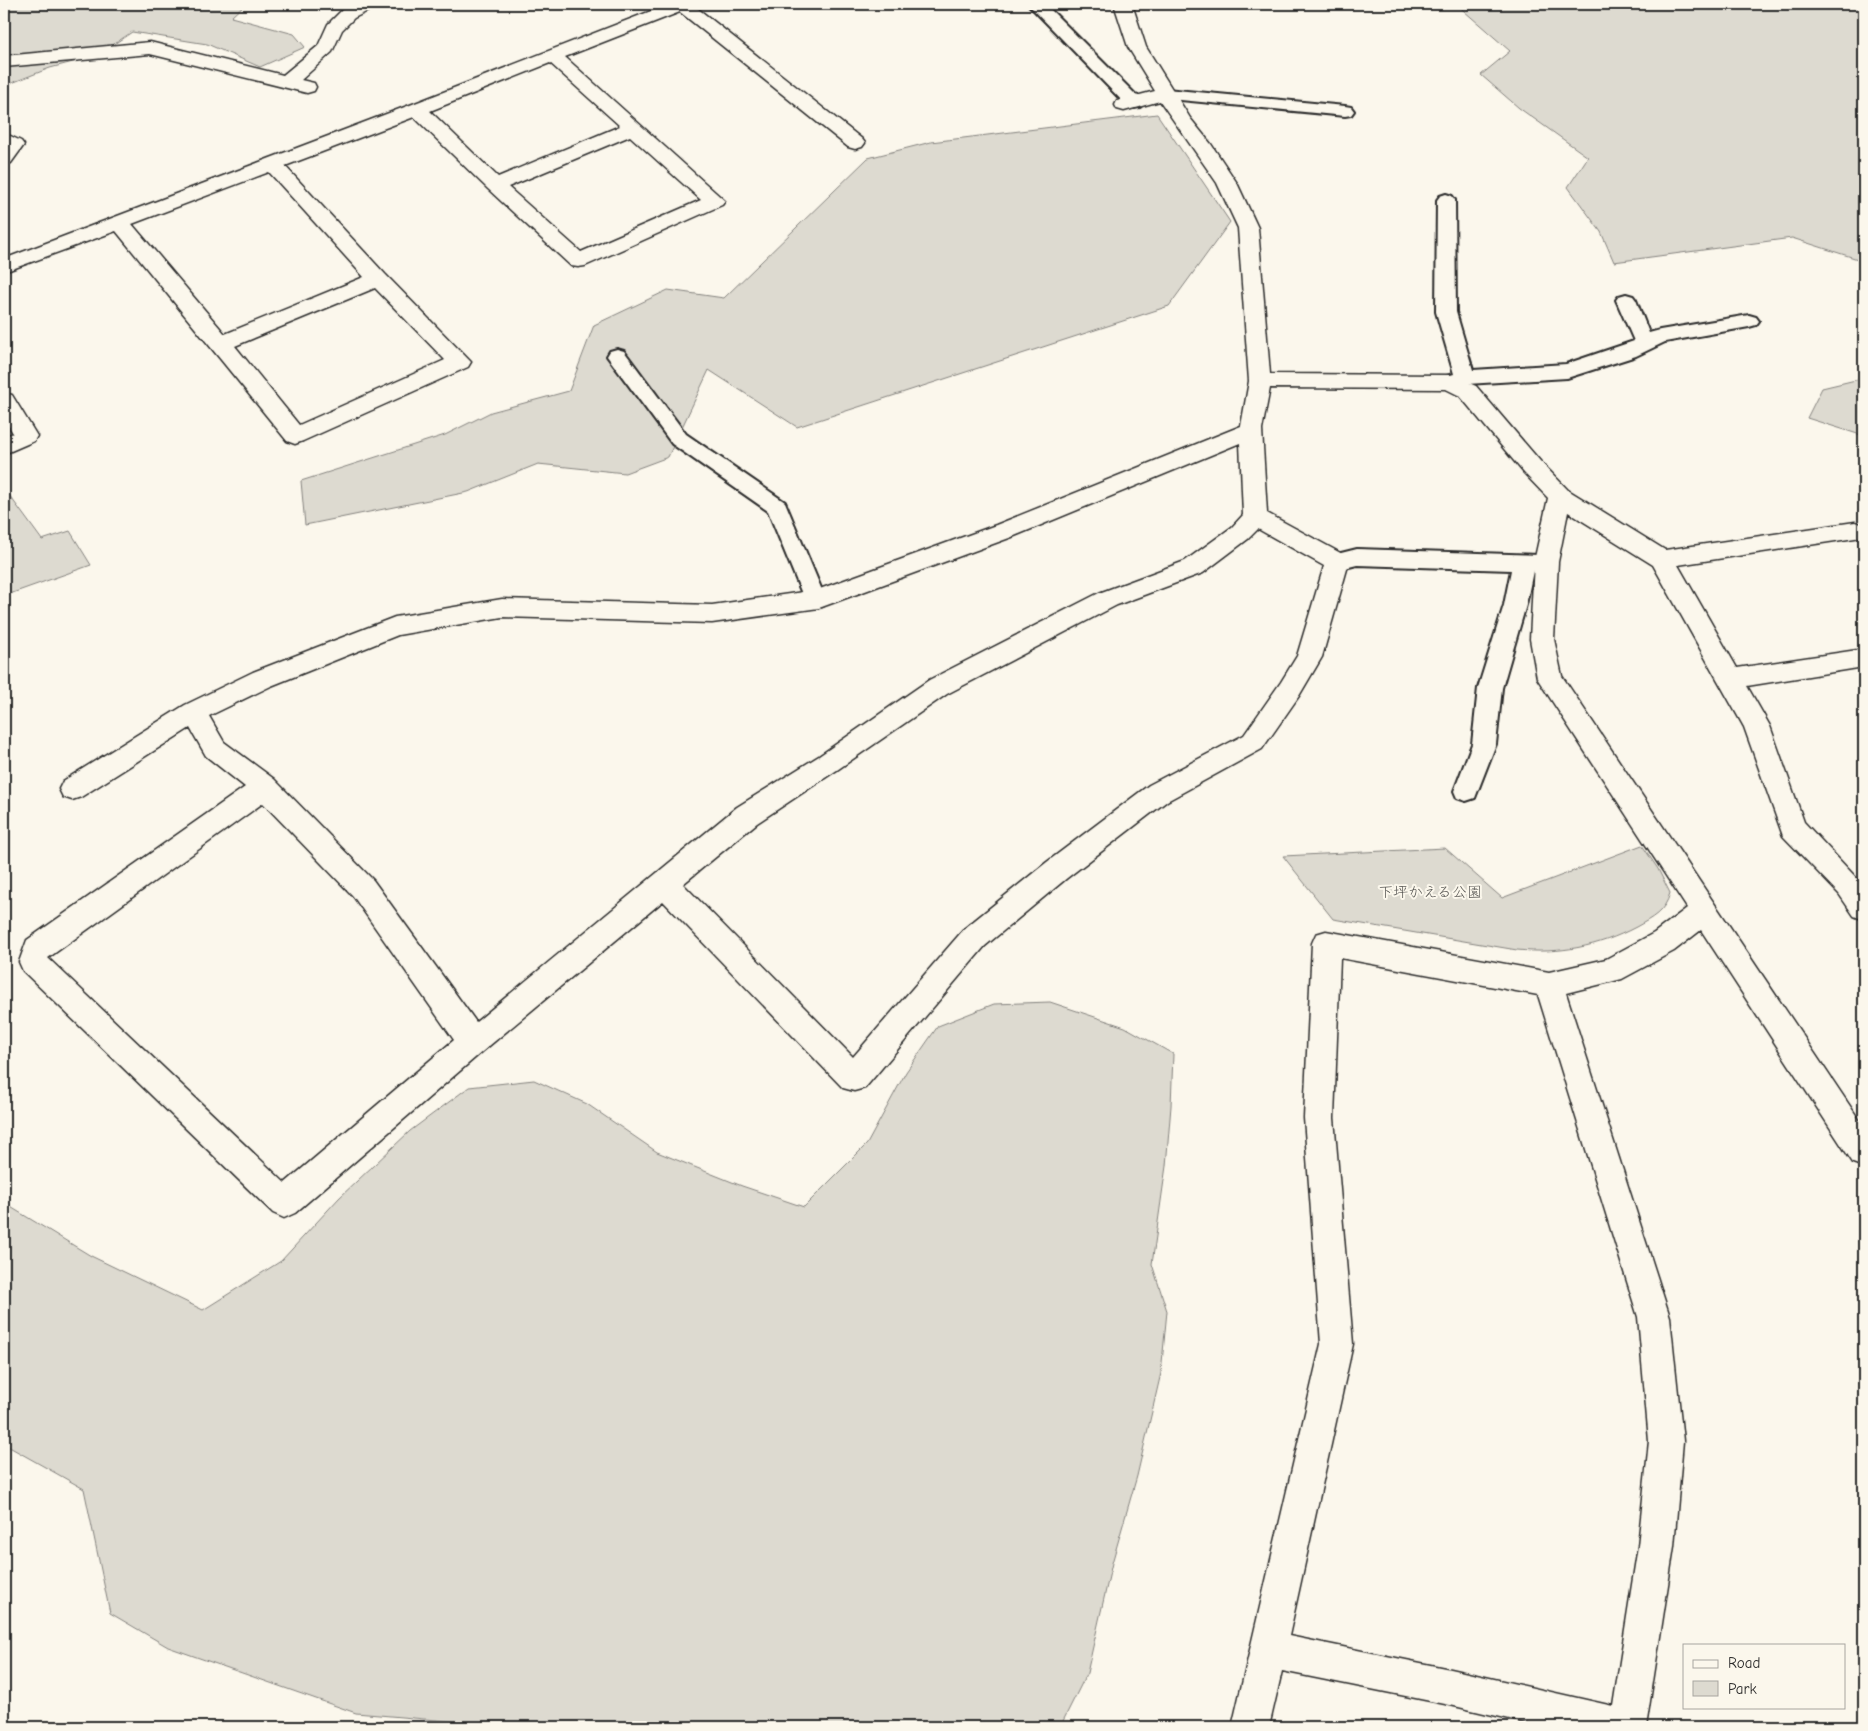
<svg xmlns="http://www.w3.org/2000/svg" width="1868" height="1731" font-family="'Comic Neue','Klee One',sans-serif">
<rect width="100%" height="100%" fill="#fbf7ec"/>
<filter id="ink" filterUnits="userSpaceOnUse"><feTurbulence type="fractalNoise" baseFrequency=".02" numOctaves="2"/><feDisplacementMap in="SourceGraphic" scale="10" xChannelSelector="R" yChannelSelector="G"/><feConvolveMatrix kernelMatrix="1 2 1 2 8 2 1 2 1" color-interpolation-filters="sRGB"/></filter>
<g filter="url(#ink)">
<g fill="#dddad0" stroke="#84827e">
<path d="M4 4H245L231 17 294 34 305 47 260 67 207 44 132 32 96 56 50 68 4 86Z"/>
<path d="M1456 4H1864V261L1792 238 1614 262 1601 232 1568 187 1588 157 1519 108 1481 75 1510 51Z"/>
<path d="M1157 114 1230 222 1169 306 797 427 709 370 668 457 625 473 538 464 468 492 305 525 301 481 445 435 491 412 569 391 594 325 668 290 724 298 868 158 931 142Z"/>
<path d="M1864 378V436L1807 418 1822 388Z"/>
<path d="M4 488 42 540 70 531 91 565 4 596Z"/>
<path d="M1642 845 1658 869 1670 893C1665 912 1652 918 1636 927 1598 947 1559 954 1517 950L1333 919 1283 856 1445 848 1502 898Z"/>
<path d="M1050 1002 1125 1027 1173 1054 1171 1106 1166 1166 1152 1264 1167 1311 1161 1373 1137 1476 1112 1563 1087 1673 1060 1727H516L356 1713 168 1647 110 1613 84 1489 4 1444V1203L91 1256 203 1310 281 1261 339 1198 410 1131 469 1087 534 1080 587 1104 657 1152 742 1186 804 1207 867 1144 906 1072 938 1026 994 1004Z"/>
</g>
<g fill="none" stroke-linecap="round" stroke-linejoin="round">
<g stroke="#2b2b2b" stroke-width="4">
<g id="service">
<path d="M1028 4H1045L1140 99 1143 103 1140 107 1134 108 1128 107Z"/>
<path d="M1166 89 1345 106 1351 107 1354 111 1351 115 1345 116 1160 98 1157 94 1160 90Z"/>
<path d="M1446 194 1452 196 1455 200 1456 312 1473 370 1566 364 1634 341 1616 300 1619 296 1626 294 1633 296 1636 300 1649 333 1660 330 1749 315 1756 317 1759 321 1756 325 1749 327 1665 342 1636 356 1567 378 1467 384 1450 389 1443 387 1440 382 1443 377 1454 374 1436 312 1437 200 1440 196Z"/>
<path d="M617 349 624 351 686 434 785 502 826 600 823 606 815 608 807 606 768 511 672 444 607 356 610 351Z"/>
<path d="M1357 549 1539 555 1547 557 1550 563 1547 569 1533 571 1526 605 1502 688 1496 744 1475 798 1466 801 1457 798 1454 791 1472 744 1478 688 1504 605 1511 570 1357 565 1337 570 1329 568 1326 562 1329 556Z"/>
</g>
</g>
<g stroke="#2b2b2b" stroke-width="3">
<g id="minor">
<path d="M355 4H377L374 8 354 18 342 30 332 52 301 80 314 83 316 87 314 91 307 93 150 54 4 67V56L150 42 283 75 318 46 328 24 342 10Z"/>
<path d="M669 4H692L862 139 865 143 862 147 855 149 848 147 680 12 565 57 725 201 722 205 585 266 578 267 571 266 488 189 414 117 285 166 385 274 471 362 468 367 303 441 295 444 287 441 116 231 4 272V259L410 105ZM550 63 620 126 498 177 430 111ZM630 136 701 200 581 252 508 187ZM269 172 364 277 225 334 132 224ZM375 288 445 360 299 425 235 346Z"/>
<path d="M1114 4H1132L1146 47 1190 118 1211 144 1237 183 1258 228 1270 374 1450 375 1476 386 1540 461 1568 490 1665 550 1855 522 1864 525 1863 536 1855 538 1678 565 1737 668 1864 649V667L1747 686 1770 726 1804 822 1864 886V920L1854 916 1839 894 1783 836 1744 727 1653 565 1568 512 1558 562 1554 639 1562 676 1864 1127V1167L1853 1163 1701 930 1674 951 1622 979 1566 993 1670 1317 1683 1441 1674 1546 1646 1727H1544L1450 1705 1282 1671 1269 1727H1232L1321 1344 1304 1118 1312 943 1316 934 1326 931 1549 972 1606 959 1654 933 1687 908 1537 678 1530 639 1534 562 1548 498 1524 473 1460 396 1446 389 1270 388 1262 430 1267 513 1346 556 1349 562 1322 657 1299 696 1262 749 1167 801 1067 878 985 946 865 1088 854 1091 843 1088 663 901 483 1051 295 1213 284 1218 273 1213 23 971 19 962 27 940 245 787 206 756 190 728 81 797 72 800 63 797 59 789 63 781 185 705 253 672 395 617 502 599 712 605 817 590 996 525 1241 426 1249 381 1238 228 1217 183 1160 101 1124 111 1117 109 1115 105 1117 101 1155 91 1128 47ZM1240 443 1243 515 1232 527 1185 561 1099 593 929 680 819 756 737 807 476 1022 373 880 274 779 224 742 209 716 271 686 398 635 502 617 712 623 819 608 1012 537ZM1258 529 1324 566 1297 656 1281 682 1244 735 1149 785 1047 862 965 928 853 1057 683 884 757 823 837 770 947 694 1117 605 1203 573 1248 539ZM263 803 353 896 454 1040 285 1183 48 958ZM1340 958 1538 995 1638 1317 1649 1441 1638 1546 1613 1706 1450 1669 1289 1636 1353 1344 1334 1118Z"/>
<path d="M4 133 21 141 24 145 11 163 4 165Z"/>
<path d="M4 393 12 395 37 436 34 441 4 454V437L13 433 4 418Z"/>
</g>
</g>
<use href="#service" fill="#fbf7ec" fill-rule="evenodd"/>
<use href="#minor" fill="#fbf7ec" fill-rule="evenodd"/>
</g>
</g>
<g text-anchor="middle" stroke-width="4" stroke-linejoin="round" paint-order="stroke">
<g font-size="15" fill="#585754" stroke="#fbf7ec">
<text x="1430" y="897">下坪かえる公園</text>
</g>
</g>
<rect width="1868" height="1731" fill="none" stroke="#fbf7ec" stroke-width="20"/>
<rect x="10" y="10" width="1848" height="1711" fill="none" stroke="#2b2b2b" stroke-width="2" filter="url(#ink)"/>
<rect x="1683" y="1644" width="162" height="65" fill="#fbf7ec" stroke="#a8a59f"/>
<rect x="1693" y="1660" width="25" height="8" fill="#fbf7ec" stroke="#a8a59f"/>
<text x="1728" y="1668" font-size="15" fill="#2b2b2b">Road</text>
<rect x="1693" y="1681" width="25" height="15" fill="#dddad0" stroke="#a8a59f"/>
<text x="1728" y="1694" font-size="15" fill="#2b2b2b">Park</text>
</svg>
